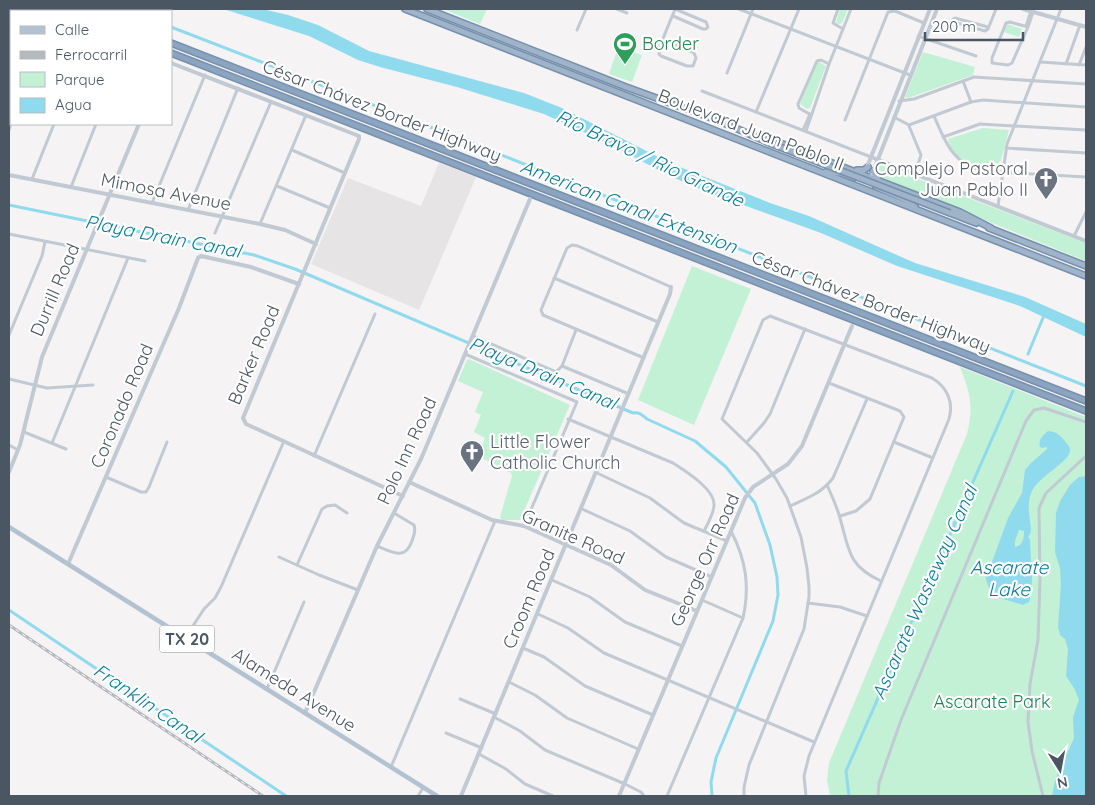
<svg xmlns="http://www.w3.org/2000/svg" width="1095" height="805" font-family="Quicksand,sans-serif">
<rect width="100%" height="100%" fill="#f5f3f3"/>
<path fill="#e6e4e5" d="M439 163 476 177 419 310 311 264 348 178 421 206Z"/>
<g fill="#c3f1d5">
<path d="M443 9H487L480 24Z"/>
<path d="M840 9H848L842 23 839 24 836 23Z"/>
<path d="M1007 24 1022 29 1019 37 1004 32Z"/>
<path d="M618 48 642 55 632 82 609 74Z"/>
<path d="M923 52 975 67 973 75 908 98 905 97Z"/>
<path d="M819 62 826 66 810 108 807 109 800 104 816 64Z"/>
<path d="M983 128 1009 130 1001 160 995 168C977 169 950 159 948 139Z"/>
<path d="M879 164 1086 243V261L880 178 877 173Z"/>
<path d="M692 266 751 289 694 425 638 400Z"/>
<path d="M469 359 570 405 520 520H502L500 517 512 476 511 473 478 456 485 438 474 432 481 415 475 412 483 392 458 381 467 360Z"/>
<path d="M960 367 1086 417V796H830L827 780 829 763 967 434C974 406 970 393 960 367Z"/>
</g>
<g fill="#90daee" fill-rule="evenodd">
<path d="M223 9H262L288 15 318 25 369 51 524 93 562 108 670 163 770 203 809 216 915 263 1025 297 1086 324V337L1020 306 897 266 821 233 710 193 672 177 599 139 544 114 457 87 380 67 358 60 309 36Z"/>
<path d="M1048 431C1055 431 1060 435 1064 440 1066 443 1070 446 1070 450 1071 461 1038 477 1032 491 1026 503 1030 517 1031 529L1030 534 1028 537 1030 539C1030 560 1035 582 1029 602L1023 605 997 597 989 589 985 576 992 562 1008 518 1022 493 1025 470 1031 463 1047 449V447L1042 448 1040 447C1038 440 1043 435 1048 431ZM1019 530 1024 531C1024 539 1023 545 1015 547V541Z"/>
<path d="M1086 476V796H1052L1055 780 1074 738 1073 717 1079 700 1074 688 1066 676 1068 649 1065 639 1060 635 1058 627 1061 584 1060 568 1055 552 1056 513 1060 501 1070 485 1079 477Z"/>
</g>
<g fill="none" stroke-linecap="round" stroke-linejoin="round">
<g stroke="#90daee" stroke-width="3">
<path d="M126 9 132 11"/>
<path d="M171 27 456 137 1086 386"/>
<path d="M9 205 254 255 295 269 633 413C640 412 642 415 647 419L695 441 726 467 755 503 770 545 777 577 778 595 773 621 716 758 711 782 712 796"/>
<path d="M1028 354 1045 313"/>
<path d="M9 610 286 796"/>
<path d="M849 796 846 771 1013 391"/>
</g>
<g stroke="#7690ad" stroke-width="8">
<g id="trunk">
<path d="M405 9 1086 276"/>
<path d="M427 9 626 87 717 120 772 144"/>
<path d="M767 138 960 212 991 228"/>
<path d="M857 170H864L868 167"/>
<path d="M873 171 878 179"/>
<path d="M826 172 840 173 854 178"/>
<path d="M876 187 906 200 915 207"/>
<path d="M950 213 976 223"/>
<path d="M989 228 1086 266"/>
</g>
</g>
<g stroke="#7690ad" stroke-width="8">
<g id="motorway">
<path d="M55 9 62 11"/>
<path d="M84 9 90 11"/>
<path d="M171 43 1086 401"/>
<path d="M171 53 1086 411"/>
</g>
</g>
<g stroke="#c1cad2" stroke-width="3">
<path d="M13 9V11"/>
<path d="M617 9 627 13"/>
<path d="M739 9 910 75"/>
<path d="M838 9 833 23 843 29"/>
<path d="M673 16 703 29H706L708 27 706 22 675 9"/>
<path d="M1026 26 1031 11"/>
<path d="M9 27 11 21"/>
<path d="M988 27 955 18 953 19 954 22 985 31 988 29 996 9"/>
<path d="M1028 27 1010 22 1006 23 992 58V63L1008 65 1012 63 1028 27 1034 9"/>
<path d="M577 30 586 9"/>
<path d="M918 36 976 56"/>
<path d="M663 39 694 53 696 58 693 66H687L661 56 659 54C661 39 670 23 675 9"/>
<path d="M1040 62 1086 65"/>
<path d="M1066 64 1080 25"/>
<path d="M1079 65 1086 47"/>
<path d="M727 73 753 9"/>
<path d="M963 81 971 102"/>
<path d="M702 91 871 157"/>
<path d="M899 101 914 99 974 77 1086 84"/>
<path d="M756 112 799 9"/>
<path d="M811 115 799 108 798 104 817 61 821 60 829 64"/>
<path d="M934 116C946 143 952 163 983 171L1086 177"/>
<path d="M894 117 909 125 971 102 983 100 1086 107"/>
<path d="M845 120 888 12 895 11 924 23"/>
<path d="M909 126 921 155 915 174"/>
<path d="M9 130 11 124"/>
<path d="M803 130 810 114"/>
<path d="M806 131 829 64 851 9"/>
<path d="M943 137 980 124 1086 130"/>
<path d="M1006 148 1086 153"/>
<path d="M292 150 345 173"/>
<path d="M32 179 54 124"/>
<path d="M277 186 330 208"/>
<path d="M71 187 96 124"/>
<path d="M152 203 205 75"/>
<path d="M998 206 1007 144 1061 9"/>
<path d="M188 210 238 88"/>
<path d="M260 224 306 115"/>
<path d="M215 233 271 102"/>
<path d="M9 234 145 261"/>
<path d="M1074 236 1086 212"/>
<path d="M554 278 658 322"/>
<path d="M9 335 42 256 45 242"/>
<path d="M473 336 556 372 562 366 576 330"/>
<path d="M465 354 577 402 524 526"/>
<path d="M644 358 550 318 543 315 541 310 567 248 572 245 578 246 671 287"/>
<path d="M562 366 629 394"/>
<path d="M9 379 47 388 93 385"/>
<path d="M829 383 900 411 904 417 870 499 856 511 840 516"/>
<path d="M568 419 673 463C685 471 715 489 714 505 714 513 708 523 704 531"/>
<path d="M24 432 66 449"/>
<path d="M747 442 764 423 770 414 805 329"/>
<path d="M894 442 933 458"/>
<path d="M52 443 128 258"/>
<path d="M9 445 18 450"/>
<path d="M314 456 375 314"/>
<path d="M597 473 650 498 684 523 727 541"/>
<path d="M106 477 141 492H146L149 487 167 442"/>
<path d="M827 485C832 496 837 507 840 518 849 550 848 566 881 581"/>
<path d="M790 506C807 498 822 493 833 478L867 399"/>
<path d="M582 509 630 531 666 557 712 577"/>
<path d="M377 546C392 552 405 561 412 541 414 535 416 531 414 525L394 513"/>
<path d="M279 557 319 575 358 590"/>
<path d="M297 565 322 509 327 506 335 505 347 513"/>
<path d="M552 580 590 597 625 622 682 646"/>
<path d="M702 600 743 618"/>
<path d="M808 603 840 607 867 616"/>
<path d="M538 614 568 628 604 653 814 742"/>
<path d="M185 638 204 609 215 598 221 587 284 441"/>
<path d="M523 648 544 657 585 686 653 715"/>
<path d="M509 682 535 695 567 718 638 749"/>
<path d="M267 689 304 602"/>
<path d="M460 699 496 714"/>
<path d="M494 717 520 731 545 750 625 784 641 792 644 796"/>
<path d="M446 733 482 748"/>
<path d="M479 754 506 769 525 784 553 796"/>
<path d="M391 767 495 521"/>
<path d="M418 796 423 788"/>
<path d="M667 796 743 618C750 586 746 560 731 531"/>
<path d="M744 796V787L749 765 804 629 809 597V587L807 568 801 537 787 498 776 479 757 453 722 419 763 320 770 316 932 378C947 387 954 402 949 419L809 756 804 776 806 796"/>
<path d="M878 796 879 783 901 720 1026 421 1034 410 1044 408 1086 422"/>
<path d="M1043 796 1032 751 1028 722 1030 684 1038 640 1040 580 1039 508 1046 493 1086 456"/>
</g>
<g stroke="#c1cad2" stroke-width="4">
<path d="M34 9 40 11"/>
<path d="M1023 9 1086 27"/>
<path d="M171 63 359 136V139L243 418 246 424 403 496"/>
<path d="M871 157 1086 241"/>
<path d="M867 167 930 9"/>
<path d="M9 175 260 224 285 230 316 244"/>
<path d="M871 177 937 9"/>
<path d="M9 472 20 445 42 357 139 124"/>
<path d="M409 482 492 520 524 526 611 565 645 590 697 611"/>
<path d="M68 564 179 308 198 258 201 256 251 267 299 284"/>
<path d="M305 713 377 546 421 459 530 199"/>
<path d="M461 796 670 294 671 287"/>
<path d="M619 796 745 498 753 487 788 464 802 446 852 326"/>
</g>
<path stroke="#b3c2d1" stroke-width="4.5" d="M9 527 437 796"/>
<use href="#trunk" stroke="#9fb4c9" stroke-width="5"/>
<use href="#motorway" stroke="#8ba5c1" stroke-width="5"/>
<g stroke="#b5b8bd" stroke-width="3">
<path id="rail" d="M9 625 263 796"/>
</g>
<use href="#rail" stroke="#fff" stroke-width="1" stroke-dasharray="4" stroke-linecap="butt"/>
<g stroke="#7690ad" stroke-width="8" stroke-linecap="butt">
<path id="trunk-bridge" d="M772 144 950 213"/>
</g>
<use href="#trunk-bridge" stroke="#9fb4c9" stroke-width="5"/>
</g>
<defs>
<g id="stadium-pin" transform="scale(1.25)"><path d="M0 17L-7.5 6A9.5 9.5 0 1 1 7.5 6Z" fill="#2e9e5b" stroke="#fff"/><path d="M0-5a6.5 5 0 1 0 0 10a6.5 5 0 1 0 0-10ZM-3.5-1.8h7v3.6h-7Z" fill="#fff"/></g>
<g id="church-pin" transform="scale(1.25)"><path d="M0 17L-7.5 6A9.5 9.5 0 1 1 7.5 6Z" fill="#6b7280" stroke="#fff"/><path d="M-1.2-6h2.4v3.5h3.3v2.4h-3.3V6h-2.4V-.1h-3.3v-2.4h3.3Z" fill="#fff"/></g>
</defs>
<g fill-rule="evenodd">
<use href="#stadium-pin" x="625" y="44"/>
<use href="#church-pin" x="1046" y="179"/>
<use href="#church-pin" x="472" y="452"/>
</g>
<g text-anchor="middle" stroke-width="4.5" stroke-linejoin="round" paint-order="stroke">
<rect fill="#fff" stroke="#808990" stroke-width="1" x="159.5" y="625.5" width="55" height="27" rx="4"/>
<g font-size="16" font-weight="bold" fill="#4a5661">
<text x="187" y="645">TX 20</text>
</g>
<g font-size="18" fill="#27864d" stroke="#fff" text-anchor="start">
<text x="642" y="50">Border</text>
</g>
<g font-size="18" fill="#4a5661" stroke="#fff">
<text transform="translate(382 111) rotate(21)" y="6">César Chávez Border Highway</text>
<text transform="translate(751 130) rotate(21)" y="6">Boulevard Juan Pablo II</text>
<text transform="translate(166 192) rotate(11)" y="6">Mimosa Avenue</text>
<text transform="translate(55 290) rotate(-67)" y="6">Durrill Road</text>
<text transform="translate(871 302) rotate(21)" y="6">César Chávez Border Highway</text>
<text transform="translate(254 355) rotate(-67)" y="6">Barker Road</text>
<text transform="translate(122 406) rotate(-67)" y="6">Coronado Road</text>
<text transform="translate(407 451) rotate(-65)" y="6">Polo Inn Road</text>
<text transform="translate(573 537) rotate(24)" y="6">Granite Road</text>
<text transform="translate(705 560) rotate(-66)" y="6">George Orr Road</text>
<text transform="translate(529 599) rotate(-67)" y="6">Croom Road</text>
<text transform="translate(294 690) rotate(32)" y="6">Alameda Avenue</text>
</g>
<g font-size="18" fill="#5b616d" stroke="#fff" text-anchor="end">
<text x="1028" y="175">Complejo Pastoral<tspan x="1028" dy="21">Juan Pablo II</tspan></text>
<text x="490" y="448" text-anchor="start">Little Flower<tspan x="490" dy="21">Catholic Church</tspan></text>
</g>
<g font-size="18" fill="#17864f" stroke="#fff">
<text x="992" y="708">Ascarate Park</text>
</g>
<g font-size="19" font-style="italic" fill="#0c7c9b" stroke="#fff">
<text transform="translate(650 158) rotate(25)" y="7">Río Bravo / Rio Grande</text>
<text transform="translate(629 206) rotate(21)" y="7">American Canal Extension</text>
<text transform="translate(163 236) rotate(11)" y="7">Playa Drain Canal</text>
<text transform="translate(543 373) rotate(23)" y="7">Playa Drain Canal</text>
<text x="1009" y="574">Ascarate<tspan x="1009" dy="22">Lake</tspan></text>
<text transform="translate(924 592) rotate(-66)" y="7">Ascarate Wasteway Canal</text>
<text transform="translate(148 703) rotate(34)" y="7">Franklin Canal</text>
</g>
</g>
<rect width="1095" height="805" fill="none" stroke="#4a5661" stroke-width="20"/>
<rect x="10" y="10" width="162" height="115" fill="#ffffff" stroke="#b7bbc0"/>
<rect x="20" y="26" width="25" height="8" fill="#b3c2d1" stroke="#b7bbc0"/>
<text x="55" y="35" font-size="15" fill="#4a5661">Calle</text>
<rect x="20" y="51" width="25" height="8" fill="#b5b8bd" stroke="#b7bbc0"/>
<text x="55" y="60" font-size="15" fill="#4a5661">Ferrocarril</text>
<rect x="20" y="72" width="25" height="15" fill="#c3f1d5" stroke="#b7bbc0"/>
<text x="55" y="85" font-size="15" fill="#4a5661">Parque</text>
<rect x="20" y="98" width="25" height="15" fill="#90daee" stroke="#b7bbc0"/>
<text x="55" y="110" font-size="15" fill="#4a5661">Agua</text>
<g transform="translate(1060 770) rotate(169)" stroke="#ffffff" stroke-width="4" paint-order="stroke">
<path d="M0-4L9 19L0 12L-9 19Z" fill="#4a5661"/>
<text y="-8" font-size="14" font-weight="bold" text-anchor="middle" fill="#4a5661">N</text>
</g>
<path d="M925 32v8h98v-8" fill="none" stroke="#4a5661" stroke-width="2.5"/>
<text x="932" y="32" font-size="15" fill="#4a5661" stroke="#ffffff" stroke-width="4" paint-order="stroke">200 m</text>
</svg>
